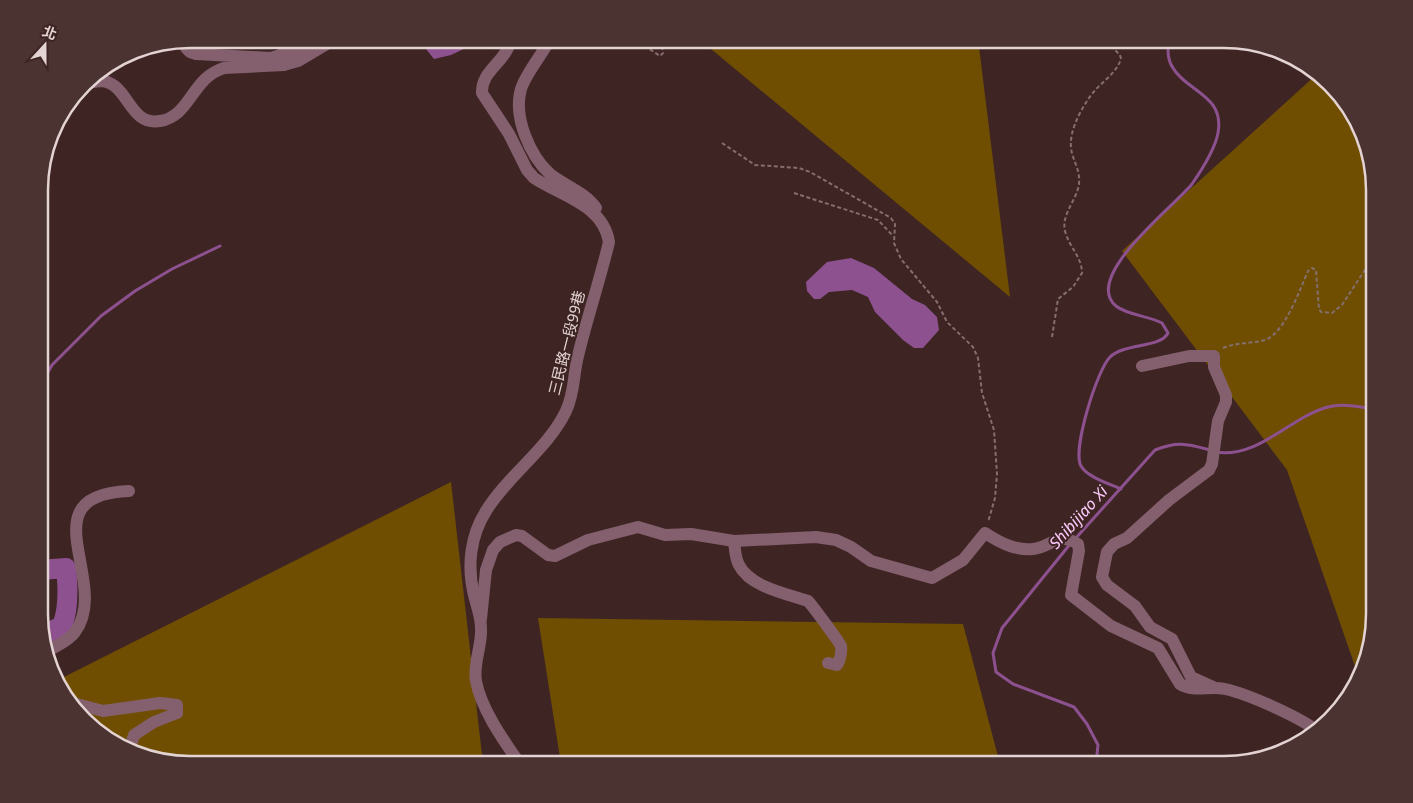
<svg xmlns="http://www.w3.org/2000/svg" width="1413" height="803" font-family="'Noto Sans','Noto Sans TC',sans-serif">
<defs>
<filter id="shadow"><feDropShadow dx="-3" dy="3" stdDeviation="1" flood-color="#0009"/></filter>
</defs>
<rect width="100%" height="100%" fill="#3e2524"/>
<g fill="#704e01">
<path d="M699 39H978L1010 297Z"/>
<path d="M1316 75 1349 106 1374 179V623L1359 672H1357L1287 470 1122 251Z"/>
<path d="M451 482 483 764H189L114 744 64 698 58 680Z"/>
<path d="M538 618 963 624 1000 764H561Z"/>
</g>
<g fill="#8c518e">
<path d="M418 39H471L470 46 451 55 434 59Z"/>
<path d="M851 258 874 268 912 299 925 305 937 317 939 330 923 348H914L903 340 875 312 868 297 852 290 829 292 820 299H814L807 291 806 282 827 262Z"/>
</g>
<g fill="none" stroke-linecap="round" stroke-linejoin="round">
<g stroke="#8c518e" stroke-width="3">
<path d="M40 386 52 365 101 316 135 291 172 269 220 246"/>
<path d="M1216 452C1258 459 1290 417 1328 407 1342 403 1360 407 1374 409"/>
<path d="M1121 489C1110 484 1087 477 1081 466 1072 450 1097 370 1110 357 1124 343 1161 348 1168 333L1162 323C1149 316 1127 315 1116 306 1081 277 1176 205 1192 184 1201 171 1215 149 1218 133 1225 95 1186 91 1173 68 1167 60 1168 49 1168 39"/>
<path d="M1075 539 1155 450C1178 441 1187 444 1210 450"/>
<path d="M1071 543 1002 628 993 653 996 672 1013 684 1074 707 1087 724 1098 745 1096 764"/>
</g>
<path stroke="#8c518e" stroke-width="20" d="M40 570 66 568C68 586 69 609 62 626L41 636"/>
</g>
<path fill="#914814" filter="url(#shadow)" d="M272 39H304L276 49Z"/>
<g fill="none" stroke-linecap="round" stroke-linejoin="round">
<g stroke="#846f6e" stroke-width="2" stroke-dasharray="4 2.5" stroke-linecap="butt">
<path d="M587 39 631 41 642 44 660 56 663 53 661 39"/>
<path d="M722 143 755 165 799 168 810 172 891 218 895 224 894 243 901 259 937 302 947 322 973 347 978 358 982 393 994 430 997 474 995 498 988 522"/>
<path d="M794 193 878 220 893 236"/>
<path d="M1052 337 1058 299 1073 287 1082 273C1082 257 1069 247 1065 231 1061 214 1077 200 1079 184 1081 161 1063 156 1075 124 1079 114 1085 103 1092 94 1101 82 1116 74 1121 59L1120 55 1104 39"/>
<path d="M1223 348C1237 342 1251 344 1265 340 1285 333 1300 289 1308 271L1312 268 1316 270 1319 309 1321 312 1332 313 1342 305 1374 256"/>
</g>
<g stroke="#845f6d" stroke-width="12">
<path d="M187 39 186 48 190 52 196 54 271 58 313 44"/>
<path d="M511 39C506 63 481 70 482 93L509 134 527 170 534 178C563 197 603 205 609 242 600 280 587 318 578 356 573 375 575 392 566 411 548 449 508 475 486 511 470 536 467 567 474 595 477 608 482 619 481 632 481 648 473 665 476 681 481 709 504 741 520 764"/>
<path d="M550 39C542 55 526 73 521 89 513 117 530 156 550 174 565 186 585 192 596 208"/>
<path d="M84 84C89 83 97 81 103 81 129 85 129 126 160 121 191 116 191 78 224 68L284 65 298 61 335 39"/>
<path d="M1142 366 1189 356H1214V367L1226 395V402L1218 421 1212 464 1209 470 1169 500 1127 538 1114 544 1107 552 1102 577 1107 585 1135 606 1150 627 1172 639 1191 677 1213 687"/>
<path d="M734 541C735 548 735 558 739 565 750 587 787 594 808 601 812 605 840 643 841 646 842 651 840 661 837 665L828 663"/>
<path d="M481 619 486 570 493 550 500 542 516 535 522 536 548 555 555 556 588 540 638 527 665 535 691 534 734 541 816 537 836 540 851 547 871 561 932 578 963 560 985 533C999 542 1015 551 1033 549 1052 547 1057 531 1078 544L1079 551 1071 595 1111 626 1158 648 1180 684C1195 693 1209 685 1225 689 1248 694 1297 716 1316 730"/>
<path d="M47 652C56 645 68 642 75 632 112 582 26 495 129 491"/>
<path d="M69 702 103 711 160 703 177 705V713L154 722 134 735 130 748"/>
</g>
</g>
<g text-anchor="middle" stroke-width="4" stroke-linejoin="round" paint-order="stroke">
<g font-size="15" fill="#e3d3d2" stroke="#3e2524">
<text transform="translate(567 343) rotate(-76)" y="5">三民路一段99巷</text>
</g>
<g font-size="16" font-style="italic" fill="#fecbfe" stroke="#3e2524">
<text transform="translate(1078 517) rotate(-48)" y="6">Shibijiao Xi</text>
</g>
</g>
<path d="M0 0H1413V803H0ZM190 48H1224A142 142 0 0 1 1366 190V614A142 142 0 0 1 1224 756H190A142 142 0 0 1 48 614V190A142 142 0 0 1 190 48Z" fill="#4b3332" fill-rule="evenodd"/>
<path fill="none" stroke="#e3d3d2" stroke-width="2.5" d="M190 48H1224A142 142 0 0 1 1366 190V614A142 142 0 0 1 1224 756H190A142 142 0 0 1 48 614V190A142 142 0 0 1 190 48Z"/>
<g transform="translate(45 45) rotate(21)" stroke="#3e2524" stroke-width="4" paint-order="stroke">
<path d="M0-4L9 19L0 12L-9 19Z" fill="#e3d3d2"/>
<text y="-8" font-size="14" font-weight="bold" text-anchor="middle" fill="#e3d3d2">北</text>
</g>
</svg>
